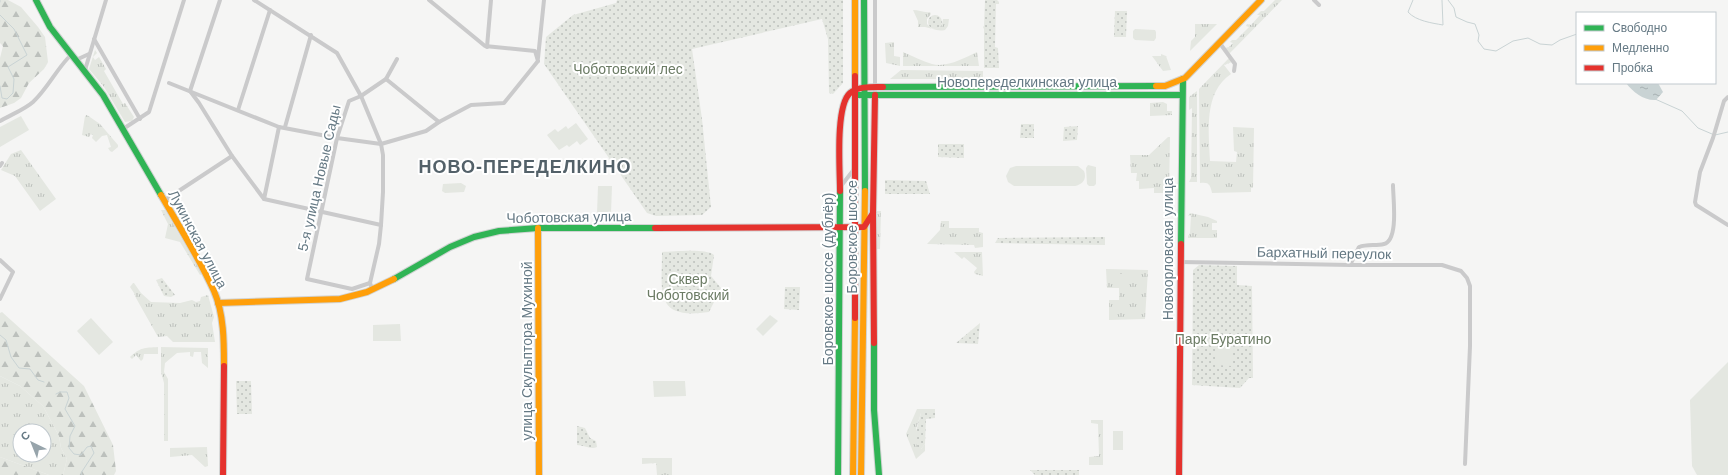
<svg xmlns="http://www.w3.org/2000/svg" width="1728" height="475" font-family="Arial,sans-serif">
<defs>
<pattern id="grass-tufts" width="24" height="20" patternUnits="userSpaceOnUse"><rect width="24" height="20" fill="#e4e7e1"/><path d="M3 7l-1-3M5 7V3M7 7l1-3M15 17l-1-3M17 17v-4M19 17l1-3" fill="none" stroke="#bcc0bc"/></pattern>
<pattern id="forest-firs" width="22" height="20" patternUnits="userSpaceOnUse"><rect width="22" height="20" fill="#e4e7e1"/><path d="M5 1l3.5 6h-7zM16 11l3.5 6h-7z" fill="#bcc0bc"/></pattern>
<pattern id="park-dots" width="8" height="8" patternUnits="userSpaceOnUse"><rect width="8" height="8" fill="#e4e7e1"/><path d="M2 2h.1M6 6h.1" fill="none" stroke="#bcc0bc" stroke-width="1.8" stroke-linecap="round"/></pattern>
<pattern id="water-ripples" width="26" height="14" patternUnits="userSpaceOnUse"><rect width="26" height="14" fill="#c9d3d4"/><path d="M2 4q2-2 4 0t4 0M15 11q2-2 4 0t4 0" fill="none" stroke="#a7b0b2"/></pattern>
</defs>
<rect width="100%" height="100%" fill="#f5f5f4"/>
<g fill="url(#grass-tufts)" fill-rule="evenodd">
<path d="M1275 0H1282L1229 54 1225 48 1229 47 1233 43 1230 42 1232 40H1236L1249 27 1246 26 1247 24 1251 25 1260 15H1257L1261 11H1264Z"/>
<path d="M913 10C919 10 924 13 930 12L931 14 927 19V24L932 29 939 28 942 24 943 19H949L948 26 945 30C937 32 932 28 925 27 923 27 920 27 918 27V21Z"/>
<path d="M1195 24H1217L1190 51 1191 41 1195 37Z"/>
<path d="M894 42V56L900 57V66L886 63 885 43Z"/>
<path d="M95 50 97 53 93 57 95 60 99 57 106 69 104 71 123 104 125 103 134 117 132 121 125 122 104 87 89 69Z"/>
<path d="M903 52C913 56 922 61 932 64 947 68 964 58 977 52L979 66H903Z"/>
<path d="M1161 54 1166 56 1171 70 1163 71 1152 56H1161Z"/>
<path d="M1229 58 1232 62 1224 65 1231 74C1203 93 1209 132 1210 161L1236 162 1237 152 1234 151 1233 127 1254 128 1253 188H1251V192L1212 193C1210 184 1209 182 1200 183L1199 89Z"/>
<path d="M901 70 983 71V79H890Z"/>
<path d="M1197 91V182H1189L1191 178 1192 108 1189 110V97Z"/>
<path d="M1163 102 1167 104V111H1172V115L1150 116V103Z"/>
<path d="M87 115 100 124 118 145V147L112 152 110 151 108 148 111 147 107 135 102 136 96 142 92 138 93 135 91 134 89 137 82 135 85 116Z"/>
<path d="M1168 137H1170L1169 193H1154V188L1139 189V181H1136L1137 173H1131L1130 155H1149Z"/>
<path d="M21 150 56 199 40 211 15 176 1 170 11 154Z"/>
<path d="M161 210H165L202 274 200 275 180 242 165 238 168 224Z"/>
<path d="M877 211H881L880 249H875L874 218Z"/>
<path d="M1190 213 1208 217 1217 221V223H1212V230H1217V238H1188V236L1190 233 1191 215 1188 216Z"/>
<path d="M941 221H949V228H979V232L983 233V247L975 248 974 245 927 244 940 230Z"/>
<path d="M954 252H982L983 276 975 274 974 272 977 268 964 257 962 259Z"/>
<path d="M1106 269 1148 270 1145 319 1109 320V300H1119V288H1107Z"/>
<path d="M133 283H134L141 293 151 302 180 303 192 300 196 302 200 301 201 297 208 295 214 317 212 323 215 342H173L167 336 158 337 136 298 134 293 130 287Z"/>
<path d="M158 347V354H144L143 359 141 361 136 355 132 359 130 357C141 347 144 348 158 347Z"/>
<path d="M161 347 208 348V368L202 363 201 352H194L193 357 190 356V352L177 353 165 363 164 372 168 379V441H164V383L161 372Z"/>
<path d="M0 376 20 386 43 406 59 436 61 448 67 459 63 475H49L0 457ZM20 431H44V455H20Z"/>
<path d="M917 409H935V413H921L916 429 921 449 925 444V451L916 459 906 434Z"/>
<path d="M1091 420H1103V465H1089V457L1099 456 1098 424 1091 423Z"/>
<path d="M207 447 208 466 205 467 192 455 170 457V448Z"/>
<path d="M642 458H672V475H657L656 463 642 464Z"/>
</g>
<g fill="url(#forest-firs)">
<path d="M0 0H8L21 7 38 27 45 37 48 62 44 69 29 83 21 98 14 103 0 108V58L3 46 0 43Z"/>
<path d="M2 312 84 386 113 445 116 471 114 475H63L67 459 61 448 59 436 43 406 20 386 0 376V313Z"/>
<path d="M0 457 49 475H0Z"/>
</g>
<g fill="url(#park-dots)">
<path d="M617 0H843V83L833 94 829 93 828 39 822 19 692 49 702 119 711 207 702 215 656 216 647 213 544 64 546 37 573 15 616 3Z"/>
<path d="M985 0H997L999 2V4H996L995 47 998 48 999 68H984V29L983 27 984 26Z"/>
<path d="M1115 11H1127L1126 37H1114Z"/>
<circle cx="935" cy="22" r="7"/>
<path d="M1021 124H1034V138H1020Z"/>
<path d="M1078 126 1077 140 1063 141 1064 127Z"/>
<path d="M938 144H964V158L938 157Z"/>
<path d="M885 180 926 181 930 194H885Z"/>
<path d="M1105 237V245L995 243 998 238Z"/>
<path d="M662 252C674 252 705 248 714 255L711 276 721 288 709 312C654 320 662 293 662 252Z"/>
<path d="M1199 265 1237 266V285L1252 286 1253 378H1249L1240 388 1192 385 1193 270Z"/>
<path d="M162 278 175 295 171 297 164 296 156 280Z"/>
<path d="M785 287H800L799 310 784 309Z"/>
<path d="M980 323 978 344 956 343Z"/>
<path d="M236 381H251L252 414H237Z"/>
<path d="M921 413H935V418L926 419 925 444 921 449 918 448 914 439Z"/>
<path d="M577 426 585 428 590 438 596 441 597 447C591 450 584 445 577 445Z"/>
<path d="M1030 470H1079V475H1035Z"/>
</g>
<g fill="#e4e7e1">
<path d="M1135 29 1155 30 1156 32V38L1154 41 1135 40 1133 38V31Z"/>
<path d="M21 116 29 130 0 147V127Z"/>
<path d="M576 123 588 139 580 145 577 141 569 147 567 145 559 150 547 135 555 129 558 132 566 126 568 129Z"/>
<path d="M1088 165 1096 167V184L1094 186H1089L1087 184 1086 168Z"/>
<path d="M1016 166H1078L1084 171C1087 179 1083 184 1075 186H1014L1008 182 1006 176 1010 168Z"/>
<path d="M461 183 466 186 464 192 445 193 442 191 443 184Z"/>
<path d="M598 186H612L611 213H597Z"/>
<rect x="1110" y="274" width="22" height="9"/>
<path d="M770 315 778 321 763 336 756 329Z"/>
<path d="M91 318 113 342 99 355 77 331Z"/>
<path d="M400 324 401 341H373V325Z"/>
<path d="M1216 348 1232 349V366L1216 365Z"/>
<path d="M1728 362V475H1697L1692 466 1690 400Z"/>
<path d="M653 381H685L686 396 654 397Z"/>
<rect x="1113" y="431" width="10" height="19"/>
</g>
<path fill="url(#water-ripples)" d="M1626 83H1658L1663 92 1656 100C1644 101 1633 92 1626 83Z"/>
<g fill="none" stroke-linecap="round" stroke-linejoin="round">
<g stroke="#c9d3d4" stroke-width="1">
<path d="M1413 0 1408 12C1416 21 1432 23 1443 25L1442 0"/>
<path d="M1448 0 1454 8 1456 17 1467 22 1475 24 1479 35 1478 41 1484 49 1496 51 1513 41 1528 38 1540 44 1552 45 1560 40 1577 34"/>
<path d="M0 2V0"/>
<path d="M0 15 14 29 27 55 8 67 14 79 13 93 7 99 2 98 0 86"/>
<path d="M1655 99 1682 111 1698 128 1712 134"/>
<path d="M1715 135 1728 132"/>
<path d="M0 335 6 340 11 357 19 368 30 369 38 380 44 382"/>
<path d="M56 394 60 392H67L69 398 65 409 75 426 70 436 69 448 74 454 81 455 87 447 91 446 94 453 81 473 82 475"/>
</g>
<g stroke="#d1d3d3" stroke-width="8">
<g id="fast">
<path d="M36 0 50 27 103 95 161 195"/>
<path d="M864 0 865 191"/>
<path d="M883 87 1156 86"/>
<path d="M856 95H1182"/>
<path d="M1181 244 1183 79"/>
<path d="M394 279 450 247 474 237 499 231 538 228H655"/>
<path d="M874 343V410L879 475"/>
<path d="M838 475 840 191"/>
</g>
</g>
<g stroke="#d1d3d3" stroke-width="8">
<g id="slow">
<path d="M855 0V76"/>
<path d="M1156 86H1165L1185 78 1261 0"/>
<path d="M161 195C179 226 199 258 214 291 224 314 224 342 224 366"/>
<path d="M538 228 539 475"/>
<path d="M218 303 340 299 367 292 394 279"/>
<path d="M853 475 855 318"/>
<path d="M861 475 865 191"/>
</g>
</g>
<g stroke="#d1d3d3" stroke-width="8">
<g id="jam">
<path d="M840 191C840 171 835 106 850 93 858 86 872 87 883 87"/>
<path d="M655 228 864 227 873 213"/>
<path d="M855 318V76"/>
<path d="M874 343 873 213 875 95"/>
<path d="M223 475 224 366"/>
<path d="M1179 475 1181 244"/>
</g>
</g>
<g stroke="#cacacb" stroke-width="4">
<path d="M220 0 190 91 199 103 232 156 264 199 381 225"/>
<path d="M254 0 337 53 361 96 381 144 383 155V192L381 225 379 244 370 283 372 289"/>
<path d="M429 0 485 46 535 51 538 61"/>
<path d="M1314 0 1319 5"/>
<path d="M94 39 140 119"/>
<path d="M1219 42 1235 64 1234 71"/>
<path d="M487 47 491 0"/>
<path d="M538 58 544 0"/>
<path d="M76 60 89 54"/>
<path d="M85 70 106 0"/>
<path d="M386 79 439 122"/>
<path d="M169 83 279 127 337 138 381 144 426 131 439 122 471 105 504 103 538 61"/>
<path d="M875 95V0"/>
<path d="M1728 97 1724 101 1713 138 1700 172 1695 202 1696 205 1728 225"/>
<path d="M238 110 270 10"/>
<path d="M0 121C10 115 24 110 33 102 47 89 55 72 68 58"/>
<path d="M285 127 311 35"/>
<path d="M123 129 149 112 184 0"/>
<path d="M0 166 2 163"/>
<path d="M841 186 855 168"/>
<path d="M264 199 279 127"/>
<path d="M165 200 232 156"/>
<path d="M0 260 13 272 0 299"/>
<path d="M1180 262 1350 265H1442L1461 271 1467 278 1470 286V346L1465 464"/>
<path d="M1350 265 1359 247C1367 244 1376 246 1384 244 1399 240 1393 198 1393 185"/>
<path d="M370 283 352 289 307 279 337 138 349 101 361 96 386 79 397 59"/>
</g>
<use href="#fast" stroke="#30b455" stroke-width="6"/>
<use href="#slow" stroke="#ff9f0a" stroke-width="6"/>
<use href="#jam" stroke="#e5322d" stroke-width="6"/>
</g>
<g text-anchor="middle" stroke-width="4" stroke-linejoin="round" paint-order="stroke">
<g font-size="14" fill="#6b7b64" stroke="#fff">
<text x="628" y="74">Чоботовский лес</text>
<text x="688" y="284">Сквер<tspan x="688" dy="16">Чоботовский</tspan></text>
<text x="1223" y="344">Парк Буратино</text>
</g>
<g font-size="14" fill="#657984" stroke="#fff">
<text x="1027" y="87">Новопеределкинская улица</text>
<text transform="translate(319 178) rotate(-77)" y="5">5-я улица Новые Сады</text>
<text transform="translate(569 217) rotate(-1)" y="5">Чоботовская улица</text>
<text transform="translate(852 237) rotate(-90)" y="5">Боровское шоссе</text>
<text transform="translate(198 239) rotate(62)" y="5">Лукинская улица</text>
<text transform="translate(1168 249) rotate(-90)" y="5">Новоорловская улица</text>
<text transform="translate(1324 253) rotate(1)" y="5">Бархатный переулок</text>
<text transform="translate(828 279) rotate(-90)" y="5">Боровское шоссе (дублёр)</text>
<text transform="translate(527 351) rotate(-90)" y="5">улица Скульптора Мухиной</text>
</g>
<g font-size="18" font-weight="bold" letter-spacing="1" fill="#536169" stroke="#fff">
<text x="525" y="173">НОВО-ПЕРЕДЕЛКИНО</text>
</g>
</g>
<rect x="1576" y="12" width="140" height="72" fill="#ffffff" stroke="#c1c9ce"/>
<rect x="1584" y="25" width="20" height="6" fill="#30b455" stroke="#c1c9ce"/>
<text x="1612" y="32" font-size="12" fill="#657984">Свободно</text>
<rect x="1584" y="45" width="20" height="6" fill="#ff9f0a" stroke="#c1c9ce"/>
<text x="1612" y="52" font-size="12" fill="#657984">Медленно</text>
<rect x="1584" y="65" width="20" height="6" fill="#e5322d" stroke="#c1c9ce"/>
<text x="1612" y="72" font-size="12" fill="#657984">Пробка</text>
<g transform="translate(32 443) rotate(317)"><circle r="19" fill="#ffffff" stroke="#c1c9ce"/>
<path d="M0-3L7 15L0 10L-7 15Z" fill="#97a4ab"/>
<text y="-6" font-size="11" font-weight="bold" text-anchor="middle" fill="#657984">С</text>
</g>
</svg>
